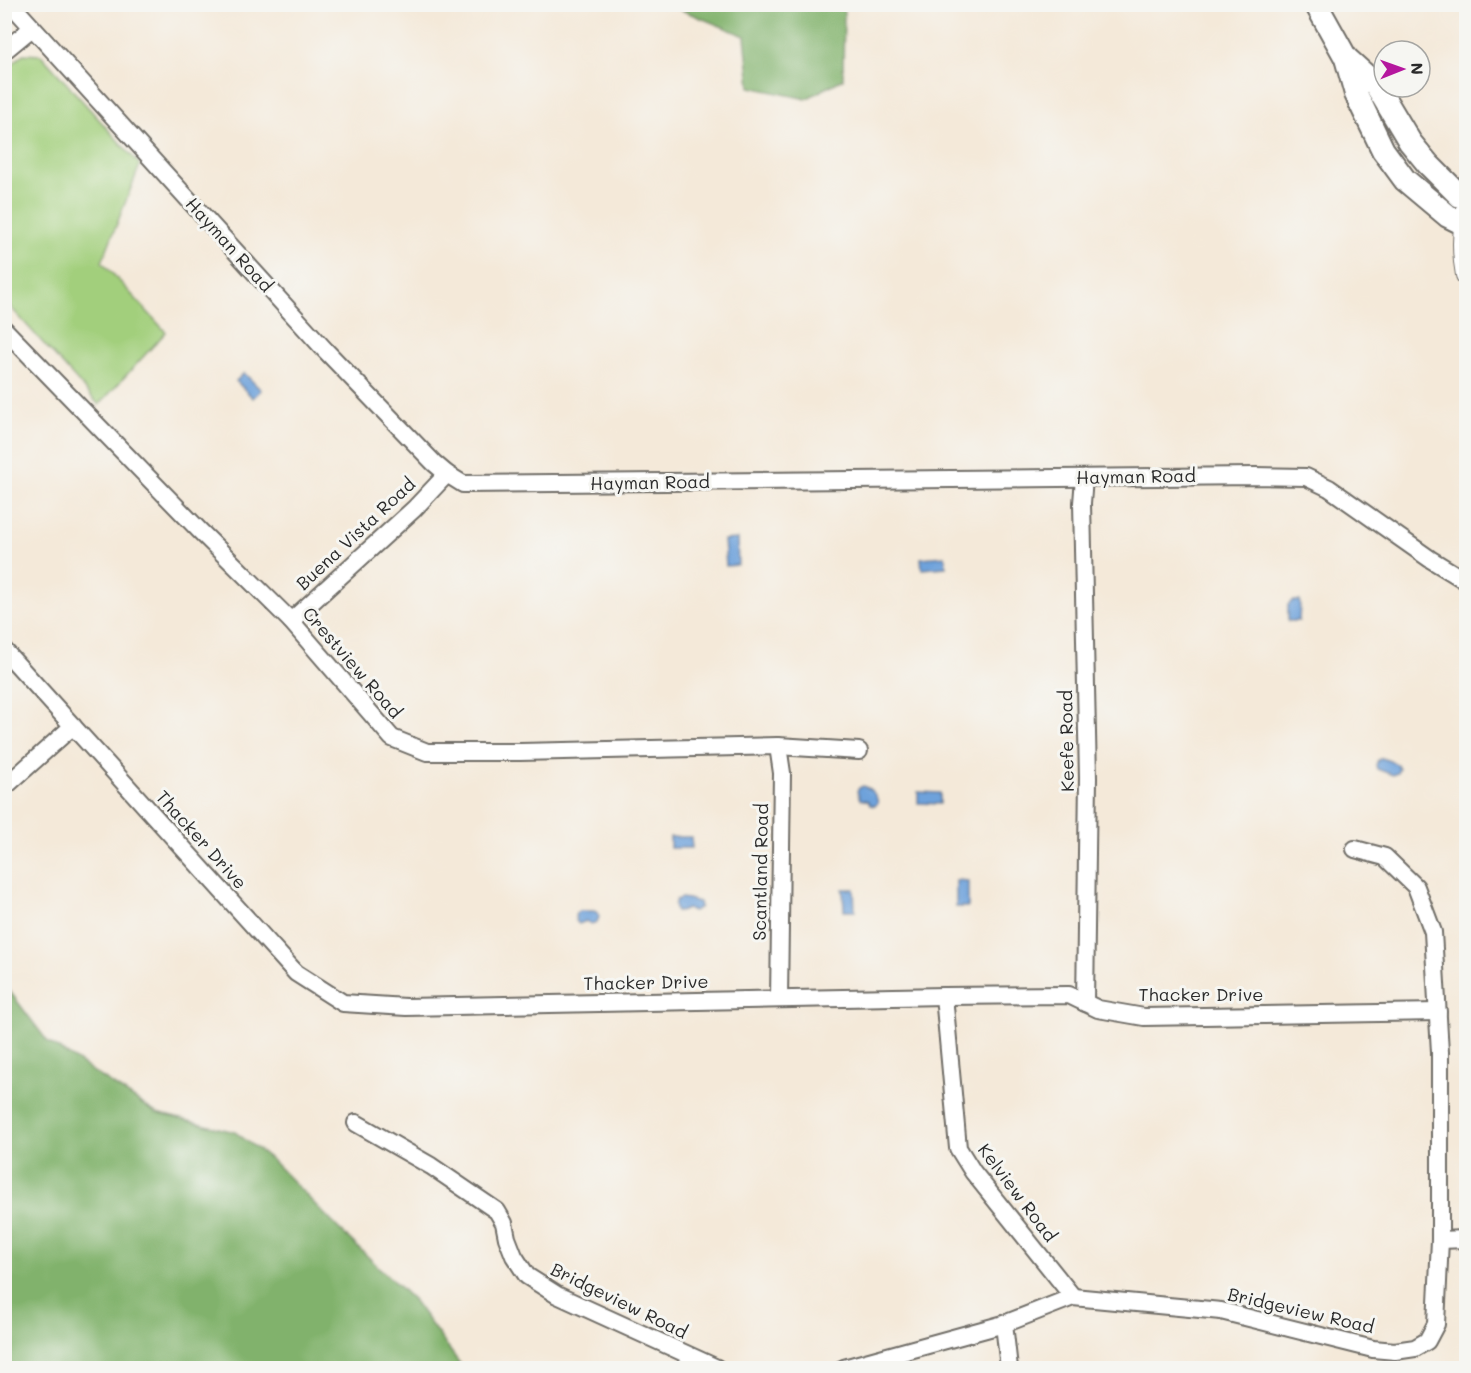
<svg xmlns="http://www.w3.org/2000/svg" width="1471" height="1373" font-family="Mali,sans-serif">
<rect width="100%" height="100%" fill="#f6f6f2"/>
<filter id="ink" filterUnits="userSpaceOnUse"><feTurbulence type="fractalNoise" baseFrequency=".0167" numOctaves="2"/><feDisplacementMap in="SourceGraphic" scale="12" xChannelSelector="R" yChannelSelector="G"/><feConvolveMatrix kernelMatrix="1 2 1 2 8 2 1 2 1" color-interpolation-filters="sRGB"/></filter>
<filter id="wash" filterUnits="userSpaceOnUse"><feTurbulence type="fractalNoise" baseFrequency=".008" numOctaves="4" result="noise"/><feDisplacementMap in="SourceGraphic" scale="24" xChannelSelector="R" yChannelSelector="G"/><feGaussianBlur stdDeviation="1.35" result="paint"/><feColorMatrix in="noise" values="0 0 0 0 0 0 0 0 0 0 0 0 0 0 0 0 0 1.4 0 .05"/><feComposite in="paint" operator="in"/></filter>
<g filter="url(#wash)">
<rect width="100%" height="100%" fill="#f4e9d9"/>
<path fill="#a2cf7c" stroke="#667d54" stroke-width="1.5" d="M23 54 41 55 140 165 102 262 166 332 99 405 5 301V71Z"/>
<g fill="#81b26c" stroke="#566e4c" stroke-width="1.5">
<path d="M669 5H844L843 79 806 99 750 87 745 36Z"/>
<path d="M5 985 48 1042 156 1113 235 1132 272 1160 338 1228 414 1301 463 1368H5Z"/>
</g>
<g fill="#6ea2db" stroke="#4c6683" stroke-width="1.5">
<path d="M244 373 261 390 253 398 236 381Z"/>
<path d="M737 539 738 565 726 566 724 540Z"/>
<path d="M945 556 946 567 922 569 921 558Z"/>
<path d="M1292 601H1300L1299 621H1288V605Z"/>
<path d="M1382 758 1397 764 1399 769 1397 773 1393 775 1377 769 1376 765 1378 760Z"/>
<path d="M863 786C872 789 876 794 878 802L875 806 870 805 868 801 860 799 857 791 859 788Z"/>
<path d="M918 792 940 793V804L918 803Z"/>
<path d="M670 837H691L692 848H670Z"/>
<path d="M956 880 968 881V907H956Z"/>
<path d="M843 889H854L855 911H844Z"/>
<path d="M681 898 688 899 699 902 700 907 694 911 687 909 680 912 676 911C674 906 674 904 676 900Z"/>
<path d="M579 911H594L598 913 599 917 597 922 591 924 586 921 579 924C575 921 574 918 576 913Z"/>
</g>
</g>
<g filter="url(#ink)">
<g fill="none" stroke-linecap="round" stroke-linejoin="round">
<g stroke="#716e68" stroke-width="20">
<g id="minor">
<path d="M11 4 325 350 434 463 447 474 463 484 1255 476 1306 477 1329 488 1430 559 1466 581"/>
<path d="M4 51 32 28"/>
<path d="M4 329 200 531 291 621 392 738 427 752H520L778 746 859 751"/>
<path d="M1084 478 1082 503 1088 778 1085 1003"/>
<path d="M291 621 414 509 447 474"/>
<path d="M4 650 296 973 343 1003 406 1007 944 996 1069 995 1098 1009 1144 1017 1438 1012"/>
<path d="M778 746 782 773 779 999"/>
<path d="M8 784 73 726"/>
<path d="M944 996 958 1148 973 1172 1073 1297"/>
<path d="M356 1123 431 1166 497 1211 504 1223 507 1238 514 1256 527 1276 557 1295 717 1368"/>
<path d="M1440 1240 1466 1239"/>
<path d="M1004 1324 1009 1368"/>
<path d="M844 1368 1004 1324 1073 1297 1221 1311 1373 1349 1395 1351 1415 1348 1427 1341 1436 1324 1440 1240V1052L1433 932 1416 887 1385 857 1355 849"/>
</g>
</g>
<g stroke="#716e68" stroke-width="22">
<path id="tertiary" d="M1466 212C1462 233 1462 254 1466 275"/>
</g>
<g stroke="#716e68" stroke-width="26">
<g id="secondary">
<path d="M1316 4 1346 58 1356 94 1383 150 1405 180 1448 216 1466 225"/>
<path d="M1346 58 1376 85 1410 142 1428 164 1460 196 1466 199"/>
</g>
</g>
<use href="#minor" stroke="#fff" stroke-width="16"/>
<use href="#tertiary" stroke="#fff" stroke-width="20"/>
<use href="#secondary" stroke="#fff" stroke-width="22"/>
</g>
</g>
<g text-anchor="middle" stroke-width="6" stroke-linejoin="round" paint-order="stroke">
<g font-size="18" fill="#2b2b2b" stroke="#f6f6f2">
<text transform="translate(229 245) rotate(48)" y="6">Hayman Road</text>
<text transform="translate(1136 477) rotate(-1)" y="6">Hayman Road</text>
<text transform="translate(650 483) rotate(-1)" y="6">Hayman Road</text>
<text transform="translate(356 534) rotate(-43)" y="6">Buena Vista Road</text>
<text transform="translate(352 663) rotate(49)" y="6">Crestview Road</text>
<text transform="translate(1067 741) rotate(-91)" y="6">Keefe Road</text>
<text transform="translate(201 840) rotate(48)" y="6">Thacker Drive</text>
<text transform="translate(761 872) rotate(-89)" y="6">Scantland Road</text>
<text transform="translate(646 983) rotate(-1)" y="6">Thacker Drive</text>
<text x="1201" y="1001">Thacker Drive</text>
<text transform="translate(1017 1193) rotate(53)" y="6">Kelview Road</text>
<text transform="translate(619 1301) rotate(26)" y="6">Bridgeview Road</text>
<text transform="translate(1301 1311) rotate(13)" y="6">Bridgeview Road</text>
</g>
</g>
<rect width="1471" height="1373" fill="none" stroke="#f6f6f2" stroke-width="24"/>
<g transform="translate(1402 69) rotate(89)"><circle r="28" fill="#f6f6f2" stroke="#a5a5a2" stroke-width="1.5"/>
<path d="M0-4.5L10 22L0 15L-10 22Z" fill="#b5179e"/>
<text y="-9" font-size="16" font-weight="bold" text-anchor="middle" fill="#2b2b2b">N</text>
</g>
</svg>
